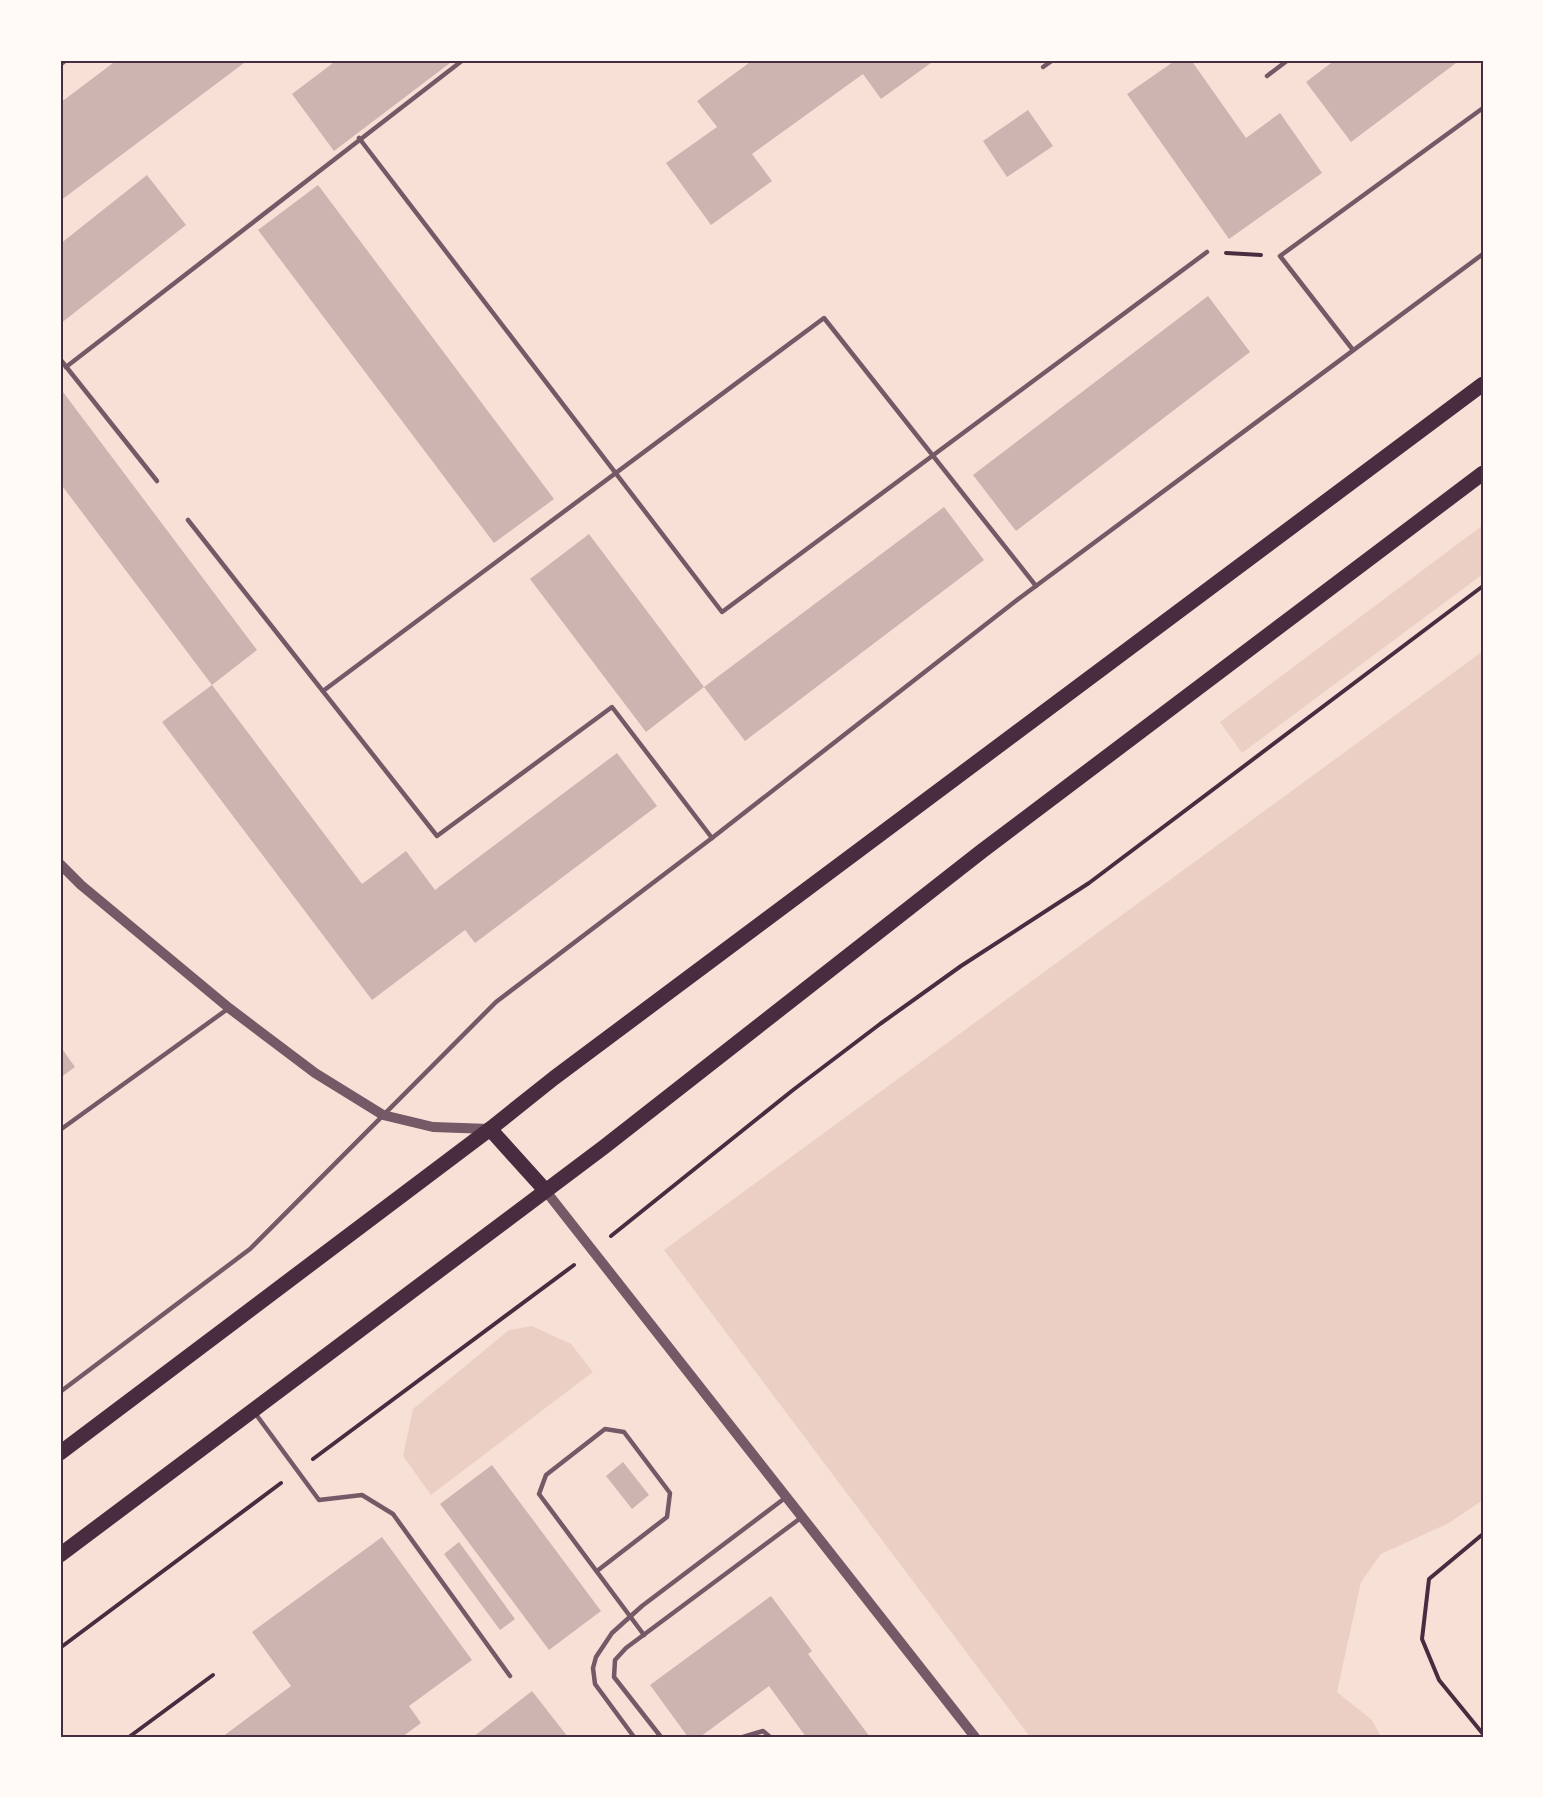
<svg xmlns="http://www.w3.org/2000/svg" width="1543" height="1797" font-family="Spectral,serif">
<rect width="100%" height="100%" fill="#f7e1d7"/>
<g fill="#ebcfc5">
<path d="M1483 525V574L1242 753 1220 722Z"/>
<path d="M1483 651V1500L1449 1523 1381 1554 1361 1582 1337 1692 1372 1720 1381 1737H1030L664 1250Z"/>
<path d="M532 1326 571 1344 593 1372 431 1495 403 1456 413 1409 509 1330Z"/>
</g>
<g fill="#ccb4b1">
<path d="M117 60H248L60 201V103Z"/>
<path d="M337 60H454L334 151 292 94Z"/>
<path d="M753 60H935L881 99 863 74 752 154 772 181 711 225 666 163 717 127 697 101Z"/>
<path d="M1176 60H1191L1246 138 1280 113 1322 173 1229 239 1127 94Z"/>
<path d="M1335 60H1460L1351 142 1306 82Z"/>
<path d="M1028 110 1053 146 1007 177 983 141Z"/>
<path d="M147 175 186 225 60 324V244Z"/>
<path d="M318 185 554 499 494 543 258 230Z"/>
<path d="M1208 296 1250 352 1016 531 973 475Z"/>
<path d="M60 388 257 650 212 685 362 884 406 851 435 890 617 753 657 806 475 943 465 930 372 1000 162 722 212 685 60 483Z"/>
<path d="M944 507 984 560 745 741 704 687 646 732 530 579 589 534 704 687Z"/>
<path d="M60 1046 75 1067 60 1078Z"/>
<path d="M623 1462 649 1495 632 1509 606 1476Z"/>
<path d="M492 1465 601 1611 549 1650 440 1504Z"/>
<path d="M382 1537 472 1660 409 1706 421 1723 402 1737H222L291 1686 252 1632Z"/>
<path d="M459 1542 515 1619 500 1630 444 1554Z"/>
<path d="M771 1596 812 1651 808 1654 870 1737H806L769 1686 700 1737H688L650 1685Z"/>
<path d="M532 1691 568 1737H473Z"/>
</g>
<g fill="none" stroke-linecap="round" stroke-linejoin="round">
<g stroke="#4a2c40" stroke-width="4">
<path d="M1226 253 1261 255"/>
<path d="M611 1236 793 1090 880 1024 961 966 1089 883 1483 586"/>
<path d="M313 1459 574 1265"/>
<path d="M1483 1534 1429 1579 1422 1639 1439 1680 1483 1734"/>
<path d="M60 1648 281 1483"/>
<path d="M129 1737 213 1675"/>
</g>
<g stroke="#755966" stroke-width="4.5">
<path d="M1043 67 1053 60"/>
<path d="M1267 76 1288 60"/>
<path d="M359 138 722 612 1207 252"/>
<path d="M1353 350 1280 256 1483 108"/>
<path d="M60 359 157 481"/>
<path d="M66 367 463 60"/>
<path d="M188 520 437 836 612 707 712 838"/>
<path d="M323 691 824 318 1036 586"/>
<path d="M60 1130 229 1008"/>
<path d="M60 1392 250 1249 496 1002 712 838 1017 600 1483 254"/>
<path d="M255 1413 319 1500 362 1495 393 1514 510 1676"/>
<path d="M597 1571 667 1517 670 1493 624 1432 605 1429 546 1475 539 1494 644 1635"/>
<path d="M634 1737 595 1684 593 1668 596 1657 612 1633 642 1606 785 1498"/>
<path d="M661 1737 614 1677 615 1660 626 1648 802 1517"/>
<path d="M743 1737 763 1731 770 1737"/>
</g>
<path stroke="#755966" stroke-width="6" d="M60 64 65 60"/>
<g stroke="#755966" stroke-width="10">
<path d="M60 864 81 885 229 1008 315 1073 383 1115 433 1127 490 1129"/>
<path d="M545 1190 975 1737"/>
</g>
<g stroke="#4a2c40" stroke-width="15">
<path d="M490 1129 545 1190"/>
<path d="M60 1453 490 1129 554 1078 1483 384"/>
<path d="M60 1555 604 1147 982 851 1483 473"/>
</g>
</g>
<rect width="1543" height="1797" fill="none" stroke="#fffaf5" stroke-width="123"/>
<rect x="62" y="62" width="1420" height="1674" fill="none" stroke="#4a2c40" stroke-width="2"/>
</svg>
